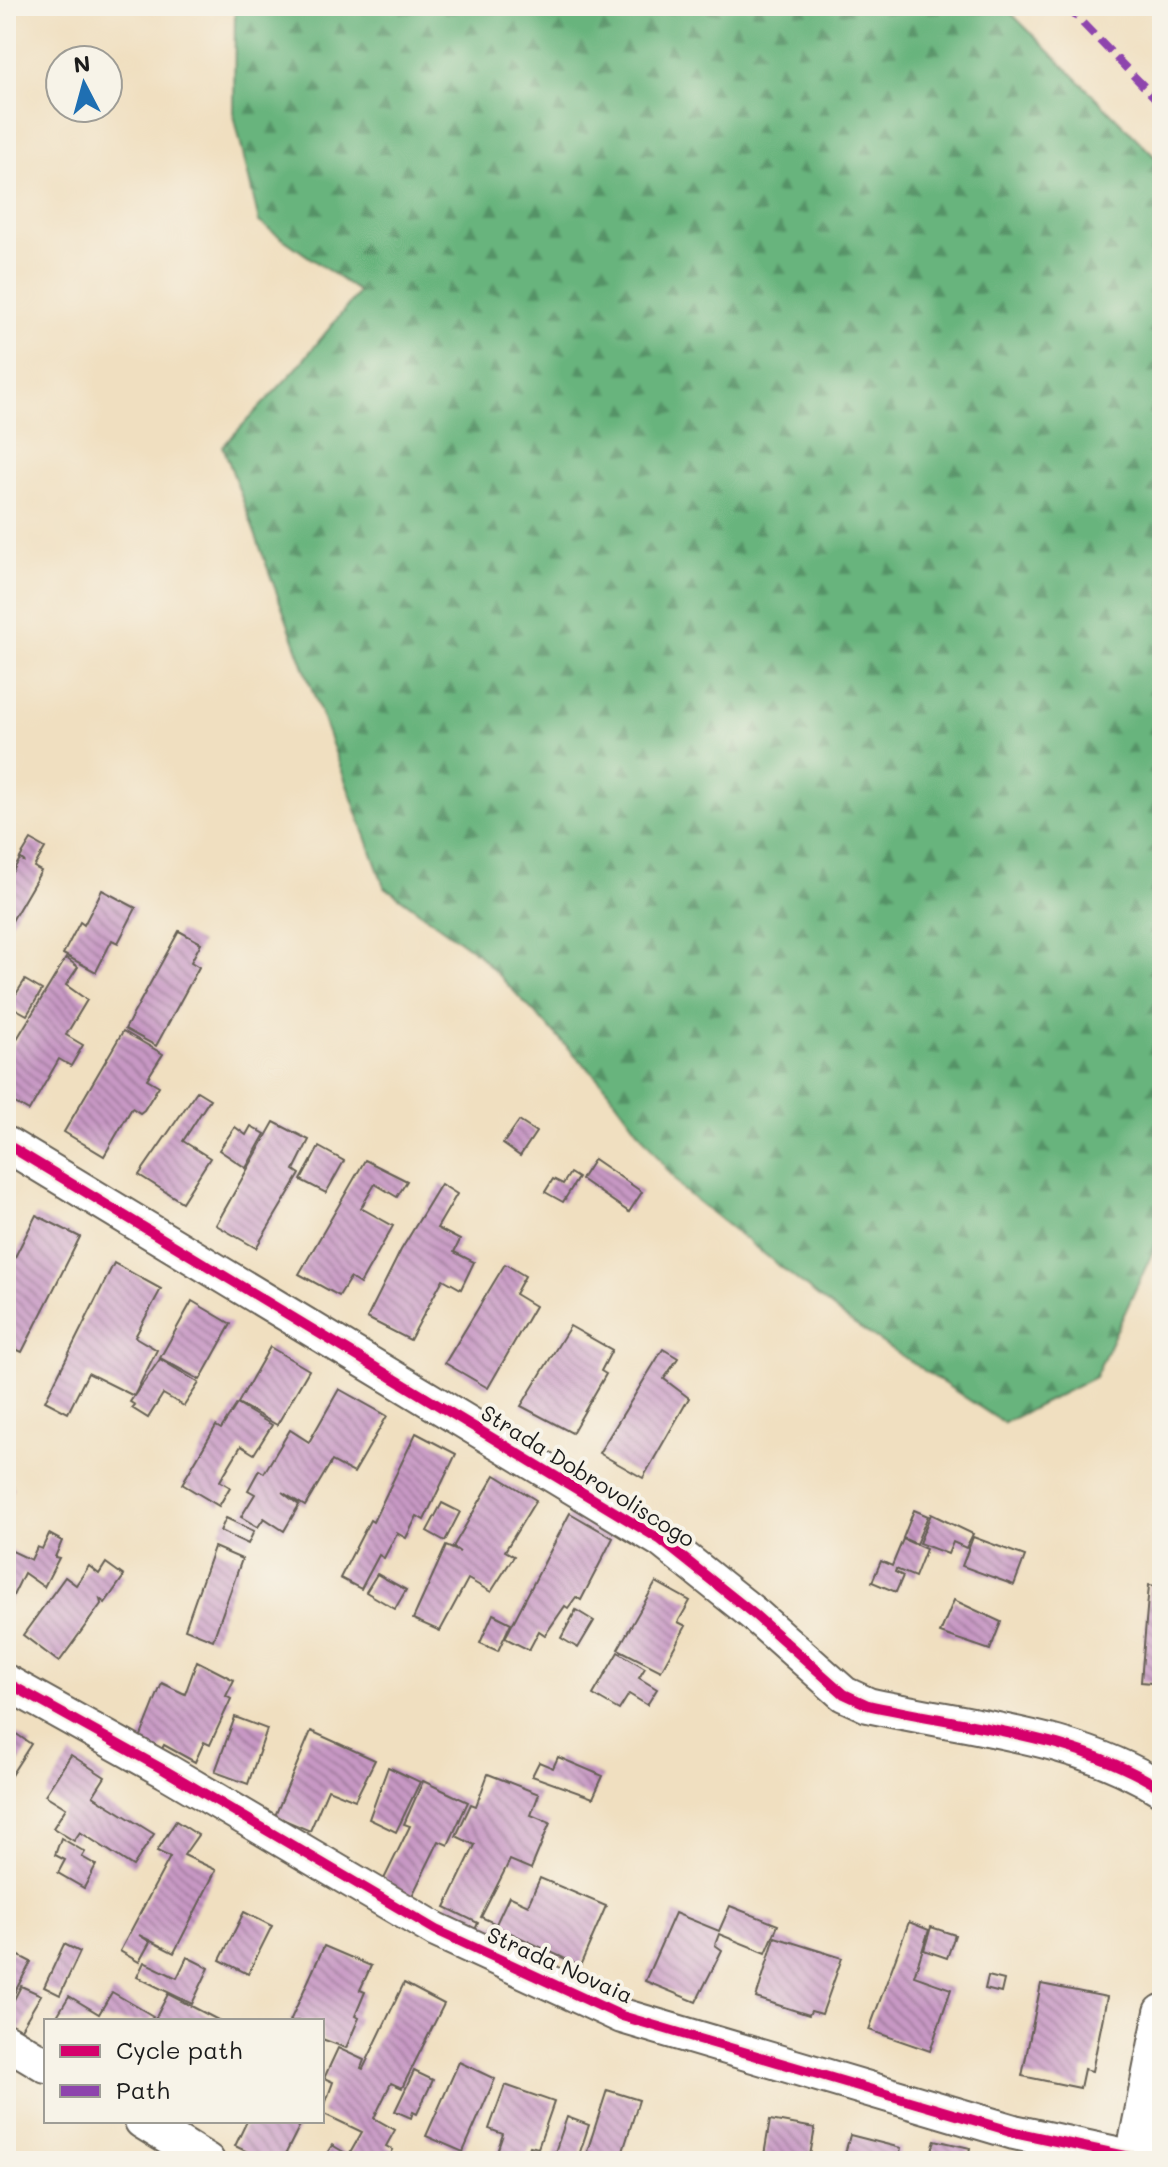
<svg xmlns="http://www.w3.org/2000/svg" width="1168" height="2167" font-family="Mali,sans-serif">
<defs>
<pattern id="forest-firs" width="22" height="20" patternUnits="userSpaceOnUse" patternTransform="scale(2)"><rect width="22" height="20" fill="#68b47d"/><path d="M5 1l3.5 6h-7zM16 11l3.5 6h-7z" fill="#559266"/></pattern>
<pattern id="building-back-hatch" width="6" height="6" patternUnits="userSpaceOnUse" patternTransform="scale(2)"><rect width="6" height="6" fill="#c798c4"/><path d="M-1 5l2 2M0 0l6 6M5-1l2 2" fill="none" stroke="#a17b9e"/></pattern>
</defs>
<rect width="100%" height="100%" fill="#f7f3e8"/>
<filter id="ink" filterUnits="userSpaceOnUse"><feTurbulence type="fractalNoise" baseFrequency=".0125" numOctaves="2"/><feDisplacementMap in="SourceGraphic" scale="16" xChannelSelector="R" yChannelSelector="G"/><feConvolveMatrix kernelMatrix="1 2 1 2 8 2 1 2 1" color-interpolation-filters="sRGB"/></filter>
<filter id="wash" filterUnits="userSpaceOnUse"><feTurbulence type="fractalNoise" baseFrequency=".006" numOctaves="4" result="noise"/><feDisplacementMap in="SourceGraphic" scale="32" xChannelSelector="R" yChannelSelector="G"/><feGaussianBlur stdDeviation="1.8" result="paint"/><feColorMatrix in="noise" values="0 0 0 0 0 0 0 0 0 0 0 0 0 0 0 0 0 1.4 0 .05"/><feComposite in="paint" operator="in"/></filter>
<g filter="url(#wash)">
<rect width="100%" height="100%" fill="#f0dfc0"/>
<path fill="url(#forest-firs)" stroke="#42684c" stroke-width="2" d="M235 6H1004L1162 164V1232L1095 1377 1004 1423 849 1321 682 1189 604 1085 478 954 384 886 223 446 297 368 359 292 259 222 234 115Z"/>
<g id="blocks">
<g fill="url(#building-back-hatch)">
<path d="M31 840 45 848 34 867 41 871 6 931V882L20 859 25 862 20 858Z"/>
<path d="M102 890 136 908 118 943 112 940 96 972 63 954 80 922 84 925Z"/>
<path d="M179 931 201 943 191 962 199 967 156 1046 125 1029Z"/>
<path d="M66 958 78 967 66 985 87 1000 66 1035 83 1045 71 1066 59 1059 29 1111 6 1098V1057Z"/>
<path d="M25 980 42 990 27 1015 9 1005Z"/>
<path d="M123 1031 163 1054 147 1079 159 1086 144 1110 140 1113 132 1108 104 1156 64 1132Z"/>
<path d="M197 1091 210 1099 183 1141 210 1158 182 1202 139 1175Z"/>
<path d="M519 1121 536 1132 520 1156 503 1144Z"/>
<path d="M274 1122 309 1140 294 1170 300 1174 256 1248 216 1225Z"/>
<path d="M251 1126 265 1134 246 1168 219 1150 235 1127 246 1135Z"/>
<path d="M319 1147 344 1161 326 1193 301 1180Z"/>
<path d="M594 1159 642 1192 629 1212 581 1179Z"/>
<path d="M365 1160 407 1181 397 1197 375 1184 361 1208 393 1226 360 1284 350 1278 339 1296 299 1274Z"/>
<path d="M570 1173 578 1178 563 1202 545 1192 553 1179 563 1184Z"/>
<path d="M441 1184 457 1194 437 1228 460 1240 454 1252 474 1262 461 1289 443 1279 410 1340 367 1318 401 1250Z"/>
<path d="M36 1215 80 1237 22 1352 6 1345V1275Z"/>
<path d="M114 1263 161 1289 135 1337 157 1350 134 1396 160 1359 199 1383 184 1406 163 1394 148 1418 132 1408 135 1405 130 1402 134 1396 88 1373 68 1413 45 1401Z"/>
<path d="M505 1264 525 1276 515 1294 535 1306 488 1388 445 1363Z"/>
<path d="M192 1301 231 1324 200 1380 160 1358Z"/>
<path d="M570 1326 612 1350 601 1371 606 1374 572 1433 521 1406Z"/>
<path d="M270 1347 309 1370 277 1425 238 1403Z"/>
<path d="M663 1349 678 1358 664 1379 689 1398 643 1478 599 1453Z"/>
<path d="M339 1389 387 1416 354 1473 332 1461 305 1506 282 1492 299 1505 284 1531 264 1518 258 1527 241 1517 255 1494 248 1490 259 1470 264 1473 290 1430 309 1442Z"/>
<path d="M237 1404 272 1425 254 1454 241 1446 220 1481 230 1487 219 1506 182 1484 216 1426 221 1429Z"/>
<path d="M416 1433 456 1454 424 1520 417 1516 406 1538 397 1533 384 1558 379 1555 361 1589 340 1578 370 1520 373 1522Z"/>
<path d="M495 1475 536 1500 505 1551 514 1556 491 1592 468 1579 440 1631 413 1619 446 1546 460 1552 453 1547Z"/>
<path d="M6 1483 14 1487 6 1507Z"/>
<path d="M442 1503 460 1512 445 1541 427 1531Z"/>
<path d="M914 1510 928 1516 916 1544 903 1538Z"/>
<path d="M570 1513 613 1538 581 1600 576 1597 568 1608 565 1606 545 1635 539 1631 529 1650 505 1638Z"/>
<path d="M931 1514 973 1534 966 1548 953 1542 948 1554 919 1543Z"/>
<path d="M226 1518 254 1531 248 1544 220 1531Z"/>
<path d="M49 1534 62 1541 55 1557 59 1558 44 1587 24 1573 6 1610V1548L31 1560 37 1547 42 1549Z"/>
<path d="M973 1537 1025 1556 1014 1585 962 1566Z"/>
<path d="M903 1539 926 1549 915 1577 896 1569 895 1572 903 1576 896 1592 872 1582 881 1561 892 1566Z"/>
<path d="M214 1547 242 1559 213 1640 185 1629Z"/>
<path d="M1160 1555H1162V1684L1141 1682 1149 1585 1157 1586Z"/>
<path d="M106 1563 124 1576 105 1603 100 1599 101 1604 59 1662 23 1635 65 1577 76 1585 89 1566 99 1574Z"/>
<path d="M377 1574 406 1590 395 1609 366 1592Z"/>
<path d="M656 1582 690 1601 678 1622 686 1626 661 1671 618 1649Z"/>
<path d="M954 1600 1001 1622 990 1650 940 1633Z"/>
<path d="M576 1610 594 1621 578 1648 561 1638Z"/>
<path d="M493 1614 511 1623 498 1651 480 1643Z"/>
<path d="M618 1652 645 1668 639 1678 657 1689 647 1705 629 1694 619 1710 593 1695Z"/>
<path d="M197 1661 234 1680 226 1696 231 1699 210 1745 204 1742 195 1762 164 1745 158 1757 137 1746 162 1683 185 1694Z"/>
<path d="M235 1717 267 1729 248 1784 215 1772Z"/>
<path d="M12 1731 31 1744 6 1783V1741Z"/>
<path d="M311 1731 375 1760 355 1800 328 1789 310 1831 275 1816Z"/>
<path d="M71 1755 105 1777 93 1796 154 1834 133 1866 80 1832 74 1841 53 1828 66 1808 45 1795Z"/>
<path d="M558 1757 603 1776 593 1798 532 1776 539 1762 553 1768Z"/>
<path d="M388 1767 420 1782 396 1832 369 1819Z"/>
<path d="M488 1774 539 1794 531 1815 550 1823 531 1869 510 1860 481 1917 496 1924 509 1896 528 1905 540 1878 606 1906 580 1966 498 1927 490 1945 472 1937 478 1923 445 1907 475 1845 456 1836 471 1804 476 1806Z"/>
<path d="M423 1781 468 1802 448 1845 439 1841 412 1896 383 1881 410 1826 404 1824Z"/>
<path d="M176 1821 198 1835 184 1855 216 1870 174 1953 139 1935 150 1942 139 1962 120 1951 170 1857 157 1851Z"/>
<path d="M61 1838 85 1852 82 1857 96 1865 84 1888 58 1873 65 1860 55 1855Z"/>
<path d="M730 1906 778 1925 766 1953 719 1934 715 1945 722 1950 696 2002 645 1981 675 1913 719 1931Z"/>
<path d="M244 1912 272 1926 248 1974 220 1960Z"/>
<path d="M909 1922 929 1930 914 1976 951 1989 930 2051 869 2030Z"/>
<path d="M931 1927 955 1935 947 1958 924 1950Z"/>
<path d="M775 1937 842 1958 822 2014 811 2011 809 2015 756 1998Z"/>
<path d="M64 1944 80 1952 60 1995 44 1987Z"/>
<path d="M324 1946 371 1966 360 1990 365 1992 355 2016 359 2018 346 2048 322 2039V2021H290Z"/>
<path d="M6 1949 31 1962 6 2008Z"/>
<path d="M187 1957 209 1968 192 2004 137 1977 144 1962 177 1978Z"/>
<path d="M988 1976 1004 1980 1001 1993 985 1989Z"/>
<path d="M404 1983 444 2004 402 2088 391 2083 374 2118 395 2130 386 2146 393 2150 387 2161H322L332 2145 349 2155 362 2132 322 2113 333 2082 324 2078 326 2074 338 2048 364 2060 361 2068 363 2069Z"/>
<path d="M1041 1984 1107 1997 1092 2071 1084 2069 1080 2088 1022 2076Z"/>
<path d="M21 1986 41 1995 13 2042 6 2039V2015Z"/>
<path d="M112 1992 153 2016 150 2021H54L69 1996 99 2014Z"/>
<path d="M168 1994 220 2021H154Z"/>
<path d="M459 2062 495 2079 463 2152 426 2136Z"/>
<path d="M414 2071 433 2080 417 2114 413 2112 411 2118 395 2111Z"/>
<path d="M505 2085 554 2102 538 2148 530 2146 525 2161H494L503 2134 489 2129Z"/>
<path d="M607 2090 639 2100 620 2161H584Z"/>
<path d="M567 2117 589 2125 577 2161H552Z"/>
<path d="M770 2120 815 2128 809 2161H763Z"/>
<path d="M247 2121H302L282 2161H248L252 2154 235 2146Z"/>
<path d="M850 2135 901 2148 898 2161H843Z"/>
<path d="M935 2140 970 2148 967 2161 930 2159Z"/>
</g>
</g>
</g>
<g filter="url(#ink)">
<use href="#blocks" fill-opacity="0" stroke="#666055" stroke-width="2"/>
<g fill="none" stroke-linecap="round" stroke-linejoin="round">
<g stroke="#666055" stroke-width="38">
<g id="street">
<path d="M6 1144 661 1540 755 1615 844 1694 868 1705C966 1727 1076 1734 1162 1789"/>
<path d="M6 1682 166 1771 436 1930 622 2016 1014 2132 1149 2161"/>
<path d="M6 2041 46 2065"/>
<path d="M142 2121 207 2161"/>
<path d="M1133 2158 1162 2012"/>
</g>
</g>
<use href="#street" stroke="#fff" stroke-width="34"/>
<path stroke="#8e44ad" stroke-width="8" stroke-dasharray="16 8" stroke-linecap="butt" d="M1066 6 1162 105"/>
<g stroke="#f7f3e8" stroke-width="15">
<g id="cycleway">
<path d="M6 1144 661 1540 755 1615 844 1694 868 1705C966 1727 1076 1734 1162 1789"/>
<path d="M6 1682 166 1771 436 1930 622 2016 1014 2132 1149 2161"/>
</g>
</g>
<use href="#cycleway" stroke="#d6006c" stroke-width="10"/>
</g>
</g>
<g text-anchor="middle" stroke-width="8" stroke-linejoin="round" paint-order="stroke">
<g font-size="22" fill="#1c1c1c" stroke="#f7f3e8">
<text transform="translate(588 1476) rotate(32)" y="8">Strada Dobrovoliscogo</text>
<text transform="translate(560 1965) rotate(24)" y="8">Strada Novaia</text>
</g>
</g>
<rect width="1168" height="2167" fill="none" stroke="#f7f3e8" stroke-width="32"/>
<rect x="44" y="2019" width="280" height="104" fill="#f7f3e8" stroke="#9f9d96" stroke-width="2"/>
<rect x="60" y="2045" width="40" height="12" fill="#d6006c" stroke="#9f9d96" stroke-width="2"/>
<text x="116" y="2059" font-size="24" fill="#1c1c1c">Cycle path</text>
<rect x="60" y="2085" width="40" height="12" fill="#8e44ad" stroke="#9f9d96" stroke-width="2"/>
<text x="116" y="2099" font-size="24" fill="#1c1c1c">Path</text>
<g transform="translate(84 84) rotate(354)"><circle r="38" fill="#f7f3e8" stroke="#9f9d96" stroke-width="2"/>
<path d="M0-6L14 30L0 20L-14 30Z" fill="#1f6fb2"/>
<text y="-12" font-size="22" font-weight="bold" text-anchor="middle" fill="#1c1c1c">N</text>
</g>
</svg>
